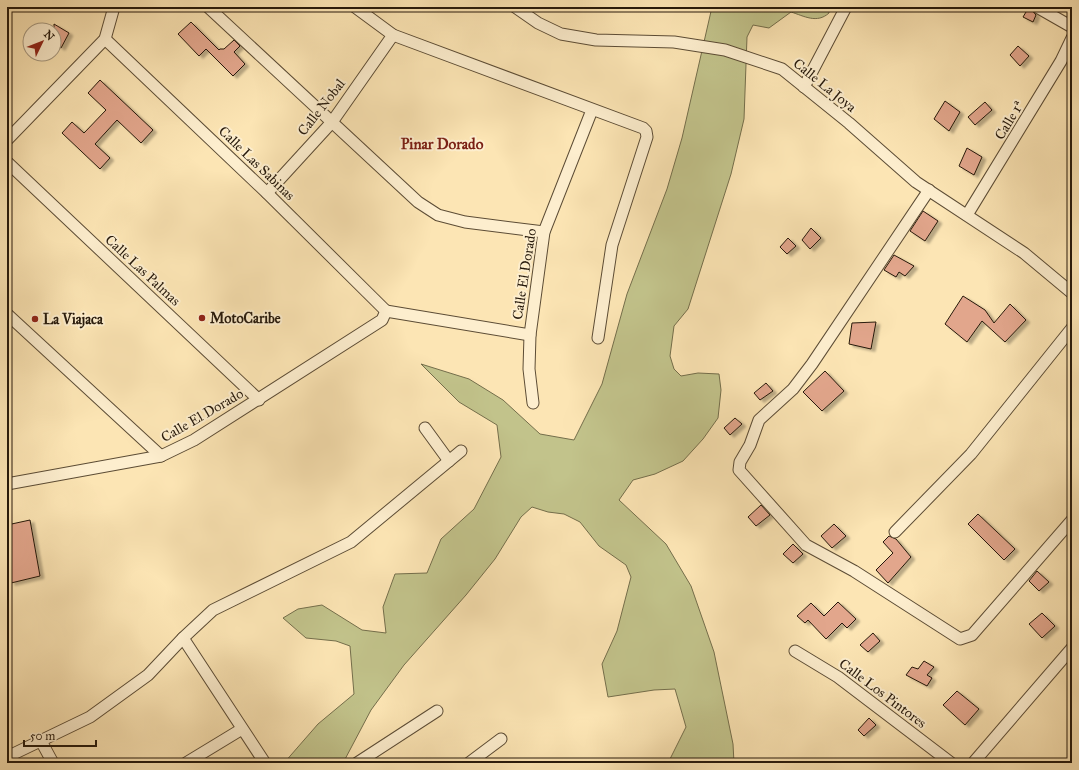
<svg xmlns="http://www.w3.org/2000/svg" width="1079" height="770" font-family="'IM FELL Great Primer',serif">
<defs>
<filter id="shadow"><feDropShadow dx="4" dy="2.5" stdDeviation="1" flood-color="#0004"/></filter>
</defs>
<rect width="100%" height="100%" fill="#fce5b4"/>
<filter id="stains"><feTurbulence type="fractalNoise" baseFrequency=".005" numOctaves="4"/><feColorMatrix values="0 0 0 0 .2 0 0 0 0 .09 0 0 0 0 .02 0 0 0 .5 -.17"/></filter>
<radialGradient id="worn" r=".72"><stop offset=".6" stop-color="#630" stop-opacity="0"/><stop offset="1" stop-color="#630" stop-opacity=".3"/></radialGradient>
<path fill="#c2c38b" stroke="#746e4b" d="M712 7H829V13C817 24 804 16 791 12L769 28 753 25 747 37 744 119 731 174 688 309 674 326 670 356 674 369 681 376 698 373 719 374 721 390 718 418 703 439 683 461 655 474 633 480 619 500 666 544 691 586 714 652 733 744 734 763H668L686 727 675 689 654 690 608 697 602 664 617 631 631 577 626 565 599 546 580 522 564 514 548 512 532 507 521 517 495 559 466 595 404 665 371 710 343 763H284L318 724 354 694 350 646 336 641 306 638 283 618 298 609 322 605 362 630 386 633 383 607 395 574 427 573 441 539 474 509 501 457 497 425 459 402 421 364 469 379 503 400 540 434 574 440 602 384 627 294 667 189 682 138Z"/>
<g fill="#e2a68c" stroke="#26190b" filter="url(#shadow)">
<path d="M1029 7 1036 15 1033 22 1023 17Z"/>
<path d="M191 22 219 50 220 49H224L234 40 240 46 234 52 245 64 233 76 206 49 199 56 178 34Z"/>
<path d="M54 24 69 33 61 48 54 43Z"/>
<path d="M1018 46 1029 56 1020 66 1010 55Z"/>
<path d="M100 80 153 130 141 143 117 120 95 144 110 158 100 169 62 133 72 122 84 133 106 110 88 93Z"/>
<path d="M945 101 960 112 949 131 934 119Z"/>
<path d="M985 102 992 110 975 125 968 117Z"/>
<path d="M967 148 982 157 974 175 959 166Z"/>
<path d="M923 211 938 221 925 241 910 231Z"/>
<path d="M811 228 821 238 810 249 802 240Z"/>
<path d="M788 238 796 246 787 254 780 247Z"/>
<path d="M894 255 914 266 905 276 899 272 896 277 884 270Z"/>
<path d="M963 296 985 310 994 323 1010 304 1026 320 1005 342 982 321 967 342 945 324Z"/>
<path d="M876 322 871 349 849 344 852 323Z"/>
<path d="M825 371 844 391 822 411 803 392Z"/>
<path d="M766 383 773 391 760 400 754 393Z"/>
<path d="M735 418 742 424 730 435 724 428Z"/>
<path d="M761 505 770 515 756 526 748 517Z"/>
<path d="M978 514 1015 549 1004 560 968 524Z"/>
<path d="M30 520 40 576 11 583 7 553V525Z"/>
<path d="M834 524 846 536 832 548 821 536Z"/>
<path d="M889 536 896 539 911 557 888 583 876 570 893 553 883 542Z"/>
<path d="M793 544 803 554 793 563 783 554Z"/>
<path d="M1037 571 1049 582 1039 591 1029 581Z"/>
<path d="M838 602 856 619 847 628 842 623 826 639 808 620 805 623 797 616 811 603 824 616Z"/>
<path d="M1042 613 1055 626 1042 638 1029 624Z"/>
<path d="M873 633 880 641 868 652 860 645Z"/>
<path d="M924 661 934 667 927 675 932 678 927 686 906 675 912 667 918 669Z"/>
<path d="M957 691 979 709 965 725 943 705Z"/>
<path d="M869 718 876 725 864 736 858 730Z"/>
</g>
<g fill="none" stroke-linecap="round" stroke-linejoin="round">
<g stroke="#5c4c35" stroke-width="13">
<g id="minor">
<path d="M208 7 418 202 438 215 465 222 544 232"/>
<path d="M355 7 393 35 643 128 646 131 647 137 612 245 598 338"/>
<path d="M515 7 538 23 561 34 596 40 674 42 725 50 782 69 849 123 916 182 1024 253 1072 293"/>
<path d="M1037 7 1072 27"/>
<path d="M105 39 267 193 386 311"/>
<path d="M804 87 846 7"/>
<path d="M7 140 105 39 114 7"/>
<path d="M7 162 259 400"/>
<path d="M929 190 812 364 793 389 759 420 750 445 740 462 739 470 806 545 854 571 960 639 972 635 1072 520"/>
<path d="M267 193 332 122 393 35"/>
<path d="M967 215 1061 61 1072 38"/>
<path d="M386 311 530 335"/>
<path d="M7 314 161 456"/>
<path d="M533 403 529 369 530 335 544 232 592 110"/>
<path d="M425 428 449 461"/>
<path d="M7 484 161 456 194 440 382 320 386 311"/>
<path d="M895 532 971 454 1072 328"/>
<path d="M183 638 265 763"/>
<path d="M795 651 838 677 951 763"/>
<path d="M41 741 53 763"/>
<path d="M7 757 90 717 148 675 183 638 213 610 351 542 461 451"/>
<path d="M186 763 242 729"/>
<path d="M357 763 437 711"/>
<path d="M469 763 501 739"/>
<path d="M973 763 1072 648"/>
</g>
</g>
<use href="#minor" stroke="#fdeece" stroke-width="11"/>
</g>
<g fill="#8f2418" stroke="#fdeece" stroke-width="1.5">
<circle cx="202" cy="318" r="4"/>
<circle cx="35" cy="319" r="4"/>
</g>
<g text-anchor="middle" stroke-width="4" stroke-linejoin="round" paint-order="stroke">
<g font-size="14" fill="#26190b" stroke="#fdeece">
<text transform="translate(825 85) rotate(39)" y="5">Calle La Joya</text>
<text transform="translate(321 107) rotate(-52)" y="5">Calle Nobal</text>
<text transform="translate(1009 120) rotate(-59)" y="5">Calle 1ª</text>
<text transform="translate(257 163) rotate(44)" y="5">Calle Las Sabinas</text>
<text transform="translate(143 270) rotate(43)" y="5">Calle Las Palmas</text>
<text transform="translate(524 274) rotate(-81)" y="5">Calle El Dorado</text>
<text transform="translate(202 415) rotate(-30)" y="5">Calle El Dorado</text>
<text transform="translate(883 693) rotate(37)" y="5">Calle Los Pintores</text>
</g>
<g font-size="14" font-weight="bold" fill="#26190b" stroke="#fdeece" text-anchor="start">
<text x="210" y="323">MotoCaribe</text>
<text x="43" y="324">La Viajaca</text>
</g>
<g font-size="15" font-weight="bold" fill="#7a1f14" stroke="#fdeece">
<text x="442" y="149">Pinar Dorado</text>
</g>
</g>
<rect width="1079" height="770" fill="none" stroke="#fce5b4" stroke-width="24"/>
<rect x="8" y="8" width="1063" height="754" fill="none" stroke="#26190b" stroke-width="2"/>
<rect x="12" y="12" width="1055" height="746" fill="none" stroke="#26190b"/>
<g transform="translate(42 42) rotate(47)"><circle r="19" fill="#fdeece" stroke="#a79980"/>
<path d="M0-3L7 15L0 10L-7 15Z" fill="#8f2418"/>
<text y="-6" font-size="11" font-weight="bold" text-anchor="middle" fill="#26190b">N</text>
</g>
<path d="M24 740v6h72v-6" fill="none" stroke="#26190b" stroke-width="2"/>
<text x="30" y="740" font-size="12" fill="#26190b" stroke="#fdeece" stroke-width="3" paint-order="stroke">50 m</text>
<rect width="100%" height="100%" filter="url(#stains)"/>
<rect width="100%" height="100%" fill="url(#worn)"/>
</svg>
